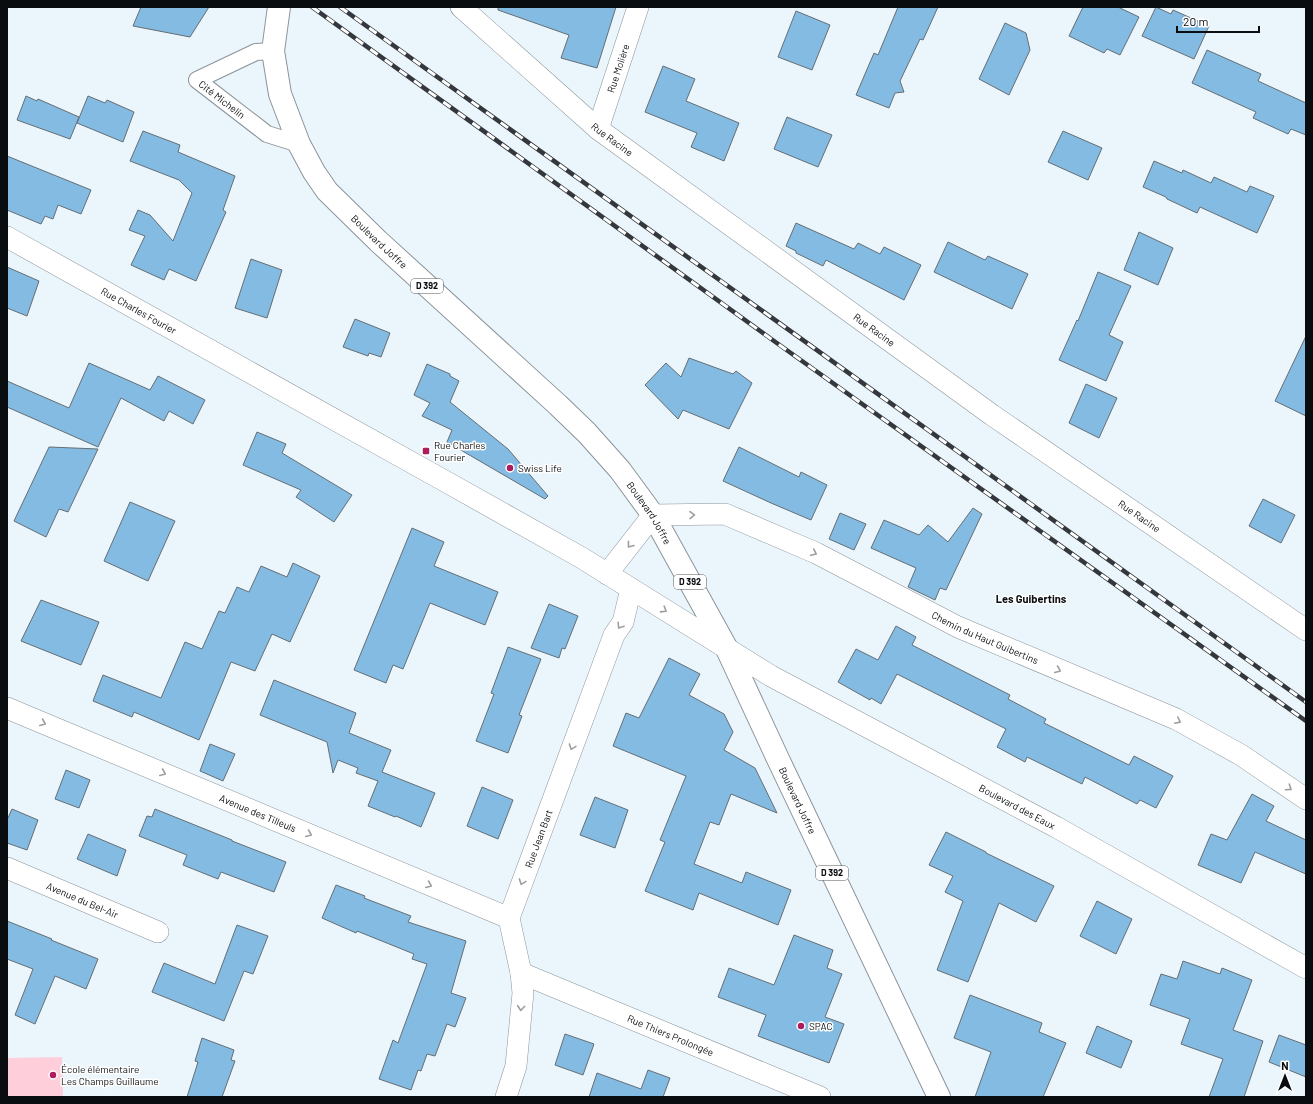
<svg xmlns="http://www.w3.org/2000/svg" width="1313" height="1104" font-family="Barlow,sans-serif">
<rect width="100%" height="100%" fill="#ebf5fc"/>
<path fill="#fecedb" d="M62 1057 63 1097H7V1058Z"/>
<g fill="#83bbe2" stroke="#656e74">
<path d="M141 7H209L190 37 133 26Z"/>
<path d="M498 7H616L597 68 561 58 569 35 498 10Z"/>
<path d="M898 7H938L923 40 920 39 900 81 904 92 895 93 889 108 856 95 874 53 878 55Z"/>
<path d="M1083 7H1118L1139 17 1120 55 1107 49 1104 53 1069 36Z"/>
<path d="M1156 7 1171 14 1173 10 1209 26 1194 59 1142 36Z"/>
<path d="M796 11 830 25 812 70 778 57Z"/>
<path d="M1005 23 1026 33 1030 50 1009 95 979 79Z"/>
<path d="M1207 50 1261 74 1258 81 1306 103V135L1291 129 1288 134 1253 118 1256 112 1192 83Z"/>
<path d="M663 66 695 79 686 101 739 123 724 161 691 147 697 133 645 112Z"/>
<path d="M26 96 37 101 38 99 79 117 70 139 17 120Z"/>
<path d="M88 96 105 103 107 100 134 112 123 142 77 123Z"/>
<path d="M787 117 832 135 818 167 774 149Z"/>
<path d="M143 131 180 145 178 152 235 176 223 210 226 212 196 281 169 269 164 280 131 265 145 236 129 230 138 210 150 215 173 241 192 193 179 180 130 161Z"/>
<path d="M1063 131 1102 148 1088 180 1048 162Z"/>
<path d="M7 156 91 190 81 214 58 205 53 219 45 216 41 224 7 210Z"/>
<path d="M1154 161 1182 173 1183 170 1211 183 1214 177 1247 192 1250 186 1274 196 1257 233 1200 207 1197 213 1167 199 1166 197 1143 187Z"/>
<path d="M796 223 854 249 858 243 880 254 884 247 921 265 904 300 826 260 823 266 796 253V251L786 246Z"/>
<path d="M1139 232 1173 248 1158 285 1124 270Z"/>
<path d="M948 242 985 260 988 256 1028 274 1012 309 934 272Z"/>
<path d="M251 259 282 270 267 318 235 308Z"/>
<path d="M7 267 39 281 27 316 7 308Z"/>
<path d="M1098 272 1131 286 1109 335 1123 342 1106 381 1059 360 1077 320 1078 321Z"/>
<path d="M355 319 390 333 381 357 369 353 368 356 343 347Z"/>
<path d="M1306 336V416L1275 401Z"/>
<path d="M689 358 733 374 736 371 752 383 729 429 683 410 678 419 645 385 666 363 681 377Z"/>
<path d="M89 363 150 390 158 376 205 400 193 424 169 411 164 421 121 398 98 447 7 407V381L69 408Z"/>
<path d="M427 364 450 374V376L459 381 450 402 508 449 548 496 545 499 447 442 452 430 422 416 430 403 414 395Z"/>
<path d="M1086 384 1117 398 1099 438 1069 423Z"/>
<path d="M257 432 286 444 282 453 352 495 334 522 296 497 301 490 243 465Z"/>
<path d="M49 447 98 449 68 512 59 509 46 537 14 521Z"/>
<path d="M739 447 799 477 801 472 827 485 811 520 771 503 723 481Z"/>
<path d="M1263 499 1295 515 1281 543 1249 526Z"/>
<path d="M130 502 175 521 148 581 104 561Z"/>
<path d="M973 508 982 514 946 590 940 588 935 600 908 587 916 568 871 548 884 520 919 535 928 525 948 542Z"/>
<path d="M840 513 866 524 854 550 829 539Z"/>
<path d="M412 528 444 542 434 566 498 592 485 625 430 603 403 669 393 665 386 683 354 670Z"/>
<path d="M293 563 320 576 290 642 272 634 255 671 231 662 199 740 134 712 132 717 93 701 103 675 161 698 185 642 202 649 219 611 225 613 237 587 249 592 261 566 287 577Z"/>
<path d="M41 600 99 622 81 665 21 641Z"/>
<path d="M549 604 578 616 565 649 562 648 559 658 531 648Z"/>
<path d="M896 626 916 637 912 645 1010 695 1008 699 1046 719 1044 723 1129 765 1134 756 1173 776 1156 808 1140 800 1137 804 1085 777 1082 784 1027 757 1025 762 997 747 1006 729 897 674 881 704 871 698 870 700 838 682 856 649 878 660Z"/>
<path d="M508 647 541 659 519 715 522 716 508 753 476 741 494 694 491 693Z"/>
<path d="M669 658 700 674 689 695 724 714 733 732 724 750 755 768 777 813 731 794 719 825 710 822 694 864 742 883 746 872 791 890 778 925 699 893 693 910 645 891 665 842 660 840 686 776 613 746 626 713 639 718Z"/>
<path d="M274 680 356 713 349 733 391 750 382 772 435 793 421 827 396 816 395 817 368 806 378 781 356 773 358 768 338 760 333 773 327 742 260 715Z"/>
<path d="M210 744 235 754 223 781 200 771Z"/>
<path d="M66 770 90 780 79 808 55 799Z"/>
<path d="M482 787 513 800 498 839 467 826Z"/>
<path d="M1252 794 1274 806 1266 821 1306 840V874L1255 852 1241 883 1198 865 1211 834 1227 840Z"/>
<path d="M595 797 628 810 615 848 580 835Z"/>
<path d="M12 809 38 820 27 850 7 843V820Z"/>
<path d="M155 809 232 840V841L286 862 274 892 221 872 218 879 183 865 187 855 139 836 147 816 152 817Z"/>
<path d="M946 832 986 852V853L1054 886 1036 922 999 903 968 982 937 970 963 901 945 892 953 876 929 865Z"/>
<path d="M88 834 126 850 117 876 77 859Z"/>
<path d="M336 885 365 896 364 898 411 916 408 922 466 941 451 993 466 998 455 1027 447 1024 435 1056 427 1054 421 1071 418 1070 411 1090 379 1079 393 1040 398 1043 427 964 412 959 414 954 357 931 356 933 322 918Z"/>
<path d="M1097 901 1132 919 1116 954 1080 936Z"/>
<path d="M7 921 52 939 51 940 98 959 86 989 55 976 35 1024 15 1015 33 969 7 959Z"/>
<path d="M237 925 268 936 253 974 244 971 224 1021 152 992 164 963 215 984Z"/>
<path d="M794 935 833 950 827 968 842 974 825 1017 844 1024 829 1063 758 1036 766 1015 718 997 729 968 774 985Z"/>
<path d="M1183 961 1220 974 1222 968 1252 980 1233 1030 1263 1041 1244 1097H1209L1223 1059 1181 1044 1190 1019 1150 1005 1161 974 1177 979Z"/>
<path d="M970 995 1042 1023 1039 1032 1066 1043 1043 1097H975L991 1052 954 1038Z"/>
<path d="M1097 1026 1132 1041 1121 1068 1086 1053Z"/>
<path d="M565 1034 594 1044 583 1075 555 1065Z"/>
<path d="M1279 1035 1306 1045V1077L1269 1062Z"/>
<path d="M202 1038 234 1050 231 1060 235 1061 222 1097H187L198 1062 195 1061Z"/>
<path d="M648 1070 670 1078 663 1097H589L597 1073 641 1089Z"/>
</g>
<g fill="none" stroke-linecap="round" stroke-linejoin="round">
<g stroke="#8b949a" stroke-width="18">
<g id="pedestrian">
<path id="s1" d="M273 51 256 52 197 80 267 134 299 144"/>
</g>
</g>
<g stroke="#8b949a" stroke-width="22">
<g id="minor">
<path id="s2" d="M461 7 598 129 992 415 1306 630"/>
<path id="s3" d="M598 129 638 7"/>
<path id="s4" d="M7 237 443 480 582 558 771 676 1056 827 1306 968"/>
<path id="s5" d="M607 574 653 515 725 514 816 553 958 627 1176 719 1241 755 1306 799"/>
<path id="s6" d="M7 708 509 918"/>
<path id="s7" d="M7 868 158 932"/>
<path id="s8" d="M521 973 820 1097"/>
<path id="s9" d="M506 1097 516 1066 523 993 521 973 509 918 614 635 623 622 631 589"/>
</g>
</g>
<g stroke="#8b949a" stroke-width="24">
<g id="primary">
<path id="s10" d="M279 7 273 51 280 94 299 144 314 172 327 191 378 241 558 405 587 433 620 470 653 515 727 649 778 759 939 1097"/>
</g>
</g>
<use href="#pedestrian" stroke="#fff" stroke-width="16"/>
<use href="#minor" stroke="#fff" stroke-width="21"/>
<use href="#primary" stroke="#fff" stroke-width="22"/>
<g stroke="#34383c" stroke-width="4.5">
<g id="rail">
<path d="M312 7 774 341 1306 721"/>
<path d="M340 7 1306 702"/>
</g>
</g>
<use href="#rail" stroke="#fff" stroke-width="3" stroke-dasharray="9" stroke-linecap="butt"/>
</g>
<defs><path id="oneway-chevron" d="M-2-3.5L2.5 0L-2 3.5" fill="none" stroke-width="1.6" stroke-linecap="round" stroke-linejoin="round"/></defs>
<g stroke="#9d9e9f">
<use href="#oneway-chevron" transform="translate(692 515) rotate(-1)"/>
<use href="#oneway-chevron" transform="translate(630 545) rotate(128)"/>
<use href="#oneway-chevron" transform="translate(814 553) rotate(25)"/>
<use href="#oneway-chevron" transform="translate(664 610) rotate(32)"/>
<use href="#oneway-chevron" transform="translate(620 626) rotate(123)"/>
<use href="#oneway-chevron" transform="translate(1058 670) rotate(23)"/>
<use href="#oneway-chevron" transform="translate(1178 721) rotate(27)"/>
<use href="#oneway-chevron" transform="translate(43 723) rotate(23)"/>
<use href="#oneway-chevron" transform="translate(572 747) rotate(110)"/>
<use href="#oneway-chevron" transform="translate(163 773) rotate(23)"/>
<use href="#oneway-chevron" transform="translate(1289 788) rotate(34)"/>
<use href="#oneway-chevron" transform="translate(309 834) rotate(23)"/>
<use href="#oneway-chevron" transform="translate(522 882) rotate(110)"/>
<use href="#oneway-chevron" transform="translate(429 885) rotate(23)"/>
<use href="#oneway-chevron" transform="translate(521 1008) rotate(95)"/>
</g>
<g fill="#ab1d5c" stroke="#fff" stroke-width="1.5">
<rect x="422" y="447" width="8" height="8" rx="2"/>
<circle cx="510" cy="468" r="4"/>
<circle cx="801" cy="1026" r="4"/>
<circle cx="53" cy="1075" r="4"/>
</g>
<g text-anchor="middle" stroke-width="3" stroke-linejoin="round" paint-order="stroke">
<g fill="#fff" stroke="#545658" stroke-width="1">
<rect x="411" y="279" width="32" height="14" rx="3"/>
<rect x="674" y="575" width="32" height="14" rx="3"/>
<rect x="816" y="866" width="32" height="14" rx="3"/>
</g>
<g font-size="9" font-weight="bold" fill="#0a0d10">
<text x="427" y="289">D 392</text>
<text x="690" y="585">D 392</text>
<text x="832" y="876">D 392</text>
</g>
<g font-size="10" fill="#0a0d10" stroke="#fff">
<text dy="4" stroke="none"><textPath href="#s3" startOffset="64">Rue Molière</textPath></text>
<text dy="4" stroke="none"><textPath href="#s1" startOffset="114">Cité Michelin</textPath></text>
<text dy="4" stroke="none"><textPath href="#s2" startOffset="201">Rue Racine</textPath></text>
<text dy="4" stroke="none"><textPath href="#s10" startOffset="269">Boulevard Joffre</textPath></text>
<text dy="4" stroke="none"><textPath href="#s4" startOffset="151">Rue Charles Fourier</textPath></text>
<text dy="4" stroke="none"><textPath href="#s2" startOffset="525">Rue Racine</textPath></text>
<text dy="4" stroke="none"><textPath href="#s10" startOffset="653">Boulevard Joffre</textPath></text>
<text dy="4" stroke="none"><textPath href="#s2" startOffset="849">Rue Racine</textPath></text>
<text dy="4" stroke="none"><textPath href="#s5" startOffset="435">Chemin du Haut Guibertins</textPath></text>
<text dy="4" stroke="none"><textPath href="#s10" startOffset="977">Boulevard Joffre</textPath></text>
<text dy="4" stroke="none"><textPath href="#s4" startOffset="1160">Boulevard des Eaux</textPath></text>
<text dy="4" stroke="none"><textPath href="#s6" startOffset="272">Avenue des Tilleuls</textPath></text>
<text dy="4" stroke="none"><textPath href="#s9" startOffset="267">Rue Jean Bart</textPath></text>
<text dy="4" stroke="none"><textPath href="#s7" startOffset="82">Avenue du Bel-Air</textPath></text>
<text dy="4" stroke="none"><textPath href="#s8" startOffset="162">Rue Thiers Prolongée</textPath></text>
</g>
<g font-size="10" fill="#0a0d10" stroke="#fff" text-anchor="start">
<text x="434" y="449">Rue Charles<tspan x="434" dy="12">Fourier</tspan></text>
<text x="518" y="472">Swiss Life</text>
<text x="809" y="1030">SPAC</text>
<text x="61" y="1073">École élémentaire<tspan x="61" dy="12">Les Champs Guillaume</tspan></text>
</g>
<g font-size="11" font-weight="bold" fill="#0a0d10" stroke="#fff">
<text x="1031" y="603">Les Guibertins</text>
</g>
</g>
<rect width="1313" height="1104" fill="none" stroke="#0a0d10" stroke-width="16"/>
<g transform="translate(1285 1076)" stroke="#ffffff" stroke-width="3" paint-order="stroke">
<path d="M0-3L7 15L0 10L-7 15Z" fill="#0a0d10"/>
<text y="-6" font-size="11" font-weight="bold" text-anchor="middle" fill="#0a0d10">N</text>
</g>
<path d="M1177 26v6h82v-6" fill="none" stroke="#0a0d10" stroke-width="2"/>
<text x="1183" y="26" font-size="12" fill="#0a0d10" stroke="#ffffff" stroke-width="3" paint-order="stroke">20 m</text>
</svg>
